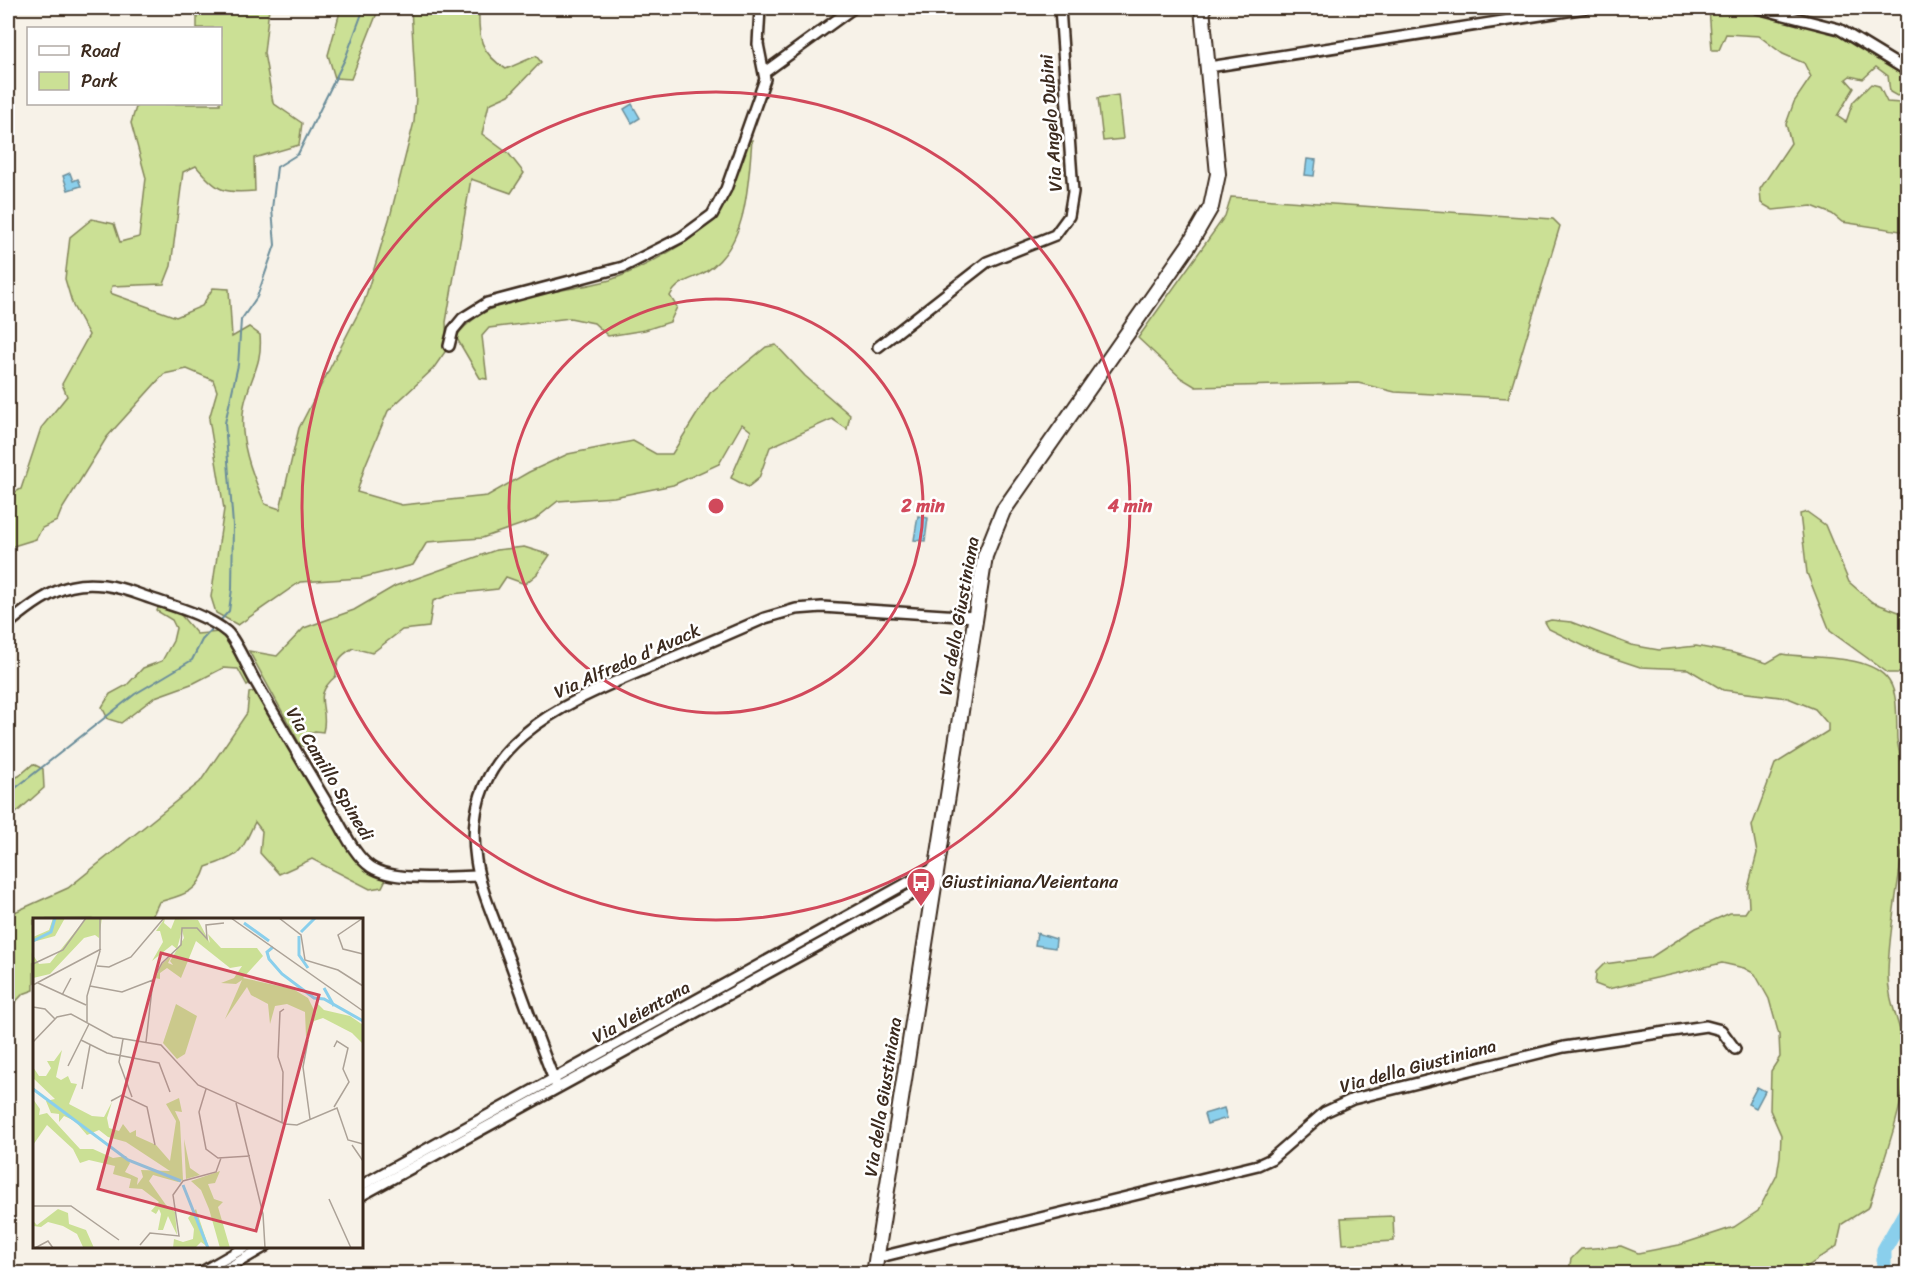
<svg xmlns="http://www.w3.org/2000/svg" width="1915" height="1281" font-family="Sriracha,sans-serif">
<rect width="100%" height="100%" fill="#f7f2e8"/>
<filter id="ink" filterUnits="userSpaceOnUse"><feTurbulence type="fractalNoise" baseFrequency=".0167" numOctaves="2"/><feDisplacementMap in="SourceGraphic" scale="12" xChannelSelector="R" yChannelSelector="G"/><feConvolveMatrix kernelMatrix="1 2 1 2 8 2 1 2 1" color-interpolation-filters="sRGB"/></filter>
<g filter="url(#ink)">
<g fill="#cbe095" stroke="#83855a" stroke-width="1.5">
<path d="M197 8H269L264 53 273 103 302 123 299 145 254 158 255 191C223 194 217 191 196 166L183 172 171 266 164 284 112 286 110 293 176 317 202 306 213 288 229 289 232 337 249 327 260 335C263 365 249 379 244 406 238 440 252 474 265 504L280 509 299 428 364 302 391 213 414 122 416 97 411 8H479C478 37 480 53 506 69L536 56 541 62 509 95 489 104 482 134 509 154 524 173 511 193 471 179 446 322 447 349 433 369 388 411 365 466 357 492 402 505 487 496 529 472 568 454 633 441 656 454H672L710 393 766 347 776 345 805 376 850 415 847 429 832 419 770 447 759 478 748 487 731 478 751 431 742 424 719 464 673 485 614 497 558 501 534 520 482 538 427 542 413 565 361 578 300 582 238 625 216 613 211 597 224 509 209 419 217 391 213 380 187 369 164 374 107 437 61 511 57 521 42 528 36 539 10 547 8 553V496L21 489 41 428 67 396 62 384 89 335 73 306 65 279 70 237 92 219 114 224 120 242 139 237 146 178 131 123 137 104H220V28H197Z"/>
<path d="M341 8H379L351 79 335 78 328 55Z"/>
<path d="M1709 8 1757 11 1840 33 1907 77V91L1897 96 1890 92 1888 76 1876 67 1863 79 1850 76 1846 79 1854 88 1837 116 1846 122 1853 102 1871 84 1879 86 1887 102 1901 103 1907 100V232L1842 222 1832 214 1812 206 1773 210 1761 203 1760 189 1791 143 1786 124 1794 102 1811 77 1804 63 1783 54 1759 36 1726 34 1719 50H1712Z"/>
<path d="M1118 95 1123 139 1103 141 1098 98Z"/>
<path d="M752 140C748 183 748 244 707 271 693 280 678 280 670 296L677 307 670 322 645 330 608 336 594 323 570 318 489 328 482 336 487 379 480 378 456 337C487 293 561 294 610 280 640 270 698 239 718 214 733 196 738 164 746 142Z"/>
<path d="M1231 197 1553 219 1560 226 1508 398 1395 392 1358 383 1196 387 1181 378 1138 338 1225 216Z"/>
<path d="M1807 512 1825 525 1849 582 1872 602 1907 615V673H1888L1830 631 1807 573 1800 514Z"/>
<path d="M524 547 550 555 537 574 525 584 506 577 498 589 452 594 433 601 429 627 402 630 372 653 353 648C340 656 336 660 336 676 310 698 330 706 323 732L315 731 307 734 309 746H301L249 651 277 656 304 628 354 610 395 586 496 550Z"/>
<path d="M159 605 180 614 197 634 219 632 228 640 252 681 247 685 238 669 223 668 194 683 155 697 121 723 108 719 102 707 110 694 127 685 143 668 162 661 173 641 176 628 172 620 157 611Z"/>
<path d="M1551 620 1571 622 1631 645 1659 650 1696 646 1733 653 1767 663 1782 654C1811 659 1870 653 1889 681 1899 696 1896 722 1897 739 1899 757 1907 775 1907 793 1907 853 1889 913 1888 973 1887 1007 1909 1038 1906 1071 1901 1116 1882 1164 1869 1207L1842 1224 1837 1246 1798 1273 1623 1274 1603 1267 1596 1273H1576L1569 1269 1571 1259 1581 1249 1621 1246 1638 1253 1679 1245 1734 1227 1758 1211 1777 1175 1780 1156 1781 1135 1770 1110 1771 1071 1780 1057 1779 1035 1769 999 1755 974 1744 968 1722 963 1608 989 1595 984 1596 972 1604 964 1650 958 1696 928 1730 913H1745L1749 907 1748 888 1757 853 1752 826 1775 764 1828 731V724L1815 709 1788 698 1723 690 1688 669 1640 667 1598 653 1549 629 1545 622Z"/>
<path d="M257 690 364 864 386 879 382 887 370 889 312 859 279 874 260 853 262 831 255 822C239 855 242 855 206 867 198 893 183 895 159 902L151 919 34 920V990L23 994 8 1010V915L68 888 200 782 247 713 249 693Z"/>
<path d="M33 764 43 769 44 788 8 820V780L19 776Z"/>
<path d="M1393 1216 1394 1241 1343 1244 1341 1218Z"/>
</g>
<g fill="#8acfec" stroke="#6a8d9a" stroke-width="1.5">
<path d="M632 104 640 118 632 123 624 109Z"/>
<path d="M1307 159 1316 160 1314 176 1305 175Z"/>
<path d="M70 173 73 181 78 179 81 186 68 190 63 176Z"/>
<path d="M918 516 928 518 925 541 914 540Z"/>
<path d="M1037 933 1056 939 1055 948 1035 945Z"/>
<path d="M1757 1087 1765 1091 1756 1108 1748 1104Z"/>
<path d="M1224 1108 1227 1118 1207 1124 1204 1114Z"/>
</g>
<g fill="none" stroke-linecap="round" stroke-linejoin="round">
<g stroke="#6a8d9a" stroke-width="2">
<path d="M219 622 229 611 232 589 233 525 225 423 238 365 241 320 257 297 275 245 272 209 277 167 298 154 345 59 364 8"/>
<path d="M8 794 135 694 192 660 202 640 215 626"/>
</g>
<path stroke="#8acfec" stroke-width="15" d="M1884 1274V1250L1908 1208"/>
<g stroke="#3b2a1e" stroke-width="14">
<g id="street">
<path d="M1757 8 1839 29 1908 71"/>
<path d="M1209 67 1586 8"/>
<path d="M765 72 853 8"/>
<path d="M449 346 453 330 463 318 487 303 623 267 682 237 712 215 726 189 765 79 758 44 760 8"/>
<path d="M878 347 987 262 1055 235 1069 216 1073 192 1060 8"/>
<path d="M8 624C57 584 82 573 144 596 171 606 204 613 227 632 236 640 247 667 254 679 279 722 304 765 330 808 342 826 353 855 371 867 396 883 450 876 479 876"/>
<path d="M557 1087C538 1041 522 993 504 946 494 918 480 889 476 860 459 746 562 704 648 668 687 652 726 635 765 618L796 609 822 607 975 617"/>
<path d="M362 1185 936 867"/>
<path d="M362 1195 934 882"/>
<path d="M876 1258 1258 1165 1271 1159 1325 1112 1353 1099 1564 1047 1706 1026 1721 1030 1735 1049"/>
<path d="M198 1274 247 1246"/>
<path d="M218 1274 266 1246"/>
</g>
</g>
<g stroke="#3b2a1e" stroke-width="18">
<path id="secondary" d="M874 1274 985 556 1003 511 1189 245 1211 207 1218 174 1202 8"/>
</g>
<use href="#street" stroke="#fff" stroke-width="9"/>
<use href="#secondary" stroke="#fff" stroke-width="14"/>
</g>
</g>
<g fill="none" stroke="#d1495b" stroke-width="3">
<circle cx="716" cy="506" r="207"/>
<circle cx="716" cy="506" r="414"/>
</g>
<defs>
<g id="bus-pin" transform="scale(1.5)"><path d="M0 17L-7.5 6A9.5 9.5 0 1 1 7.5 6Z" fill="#d1495b" stroke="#fff"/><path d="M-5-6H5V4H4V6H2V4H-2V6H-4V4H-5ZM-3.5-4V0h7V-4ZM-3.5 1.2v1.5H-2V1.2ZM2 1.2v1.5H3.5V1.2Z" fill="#fff"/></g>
</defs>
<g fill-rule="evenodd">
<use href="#bus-pin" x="921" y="882"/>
</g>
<g text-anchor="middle" stroke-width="5" stroke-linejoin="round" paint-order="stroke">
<g font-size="18" fill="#3b2a1e" stroke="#fff">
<text transform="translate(1051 123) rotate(-94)" y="6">Via Angelo Dubini</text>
<text transform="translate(959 616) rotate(-80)" y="6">Via della Giustiniana</text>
<text transform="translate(627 661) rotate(-24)" y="6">Via Alfredo d'Avack</text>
<text transform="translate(330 774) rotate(59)" y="6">Via Camillo Spinedi</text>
<text transform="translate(641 1012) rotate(-29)" y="6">Via Veientana</text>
<text transform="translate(1418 1066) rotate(-15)" y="6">Via della Giustiniana</text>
<text transform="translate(883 1097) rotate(-81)" y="6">Via della Giustiniana</text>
</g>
<g font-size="18" fill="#3b2a1e" stroke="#fff" text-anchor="start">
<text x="942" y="888">Giustiniana/Veientana</text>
</g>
</g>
<g transform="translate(33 918)">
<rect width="330" height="330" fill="#f7f2e8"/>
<path d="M20 0H32L22 18 0 24V19L16 12ZM53 0H69L66 20 62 17 51 20 17 56 0 60V37L6 46 17 45ZM132 0 131 5 138 11 142 1 165 2 177 25 175 16 188 30H224L230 38 210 60 260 71 275 80 283 96 284 85 291 92 317 98 330 107V126L319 115 290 100 281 103 273 119 272 94 254 86 242 88 237 106 235 86 218 77 214 69 192 101 209 62 203 66 188 65 201 60 209 48 197 50 163 23 148 60 134 50 127 55V61L122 60 129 46 139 37 135 45 140 47 137 43 151 20 149 12 144 31 139 27 119 43 130 24 127 13H123ZM143 86 164 98 152 136 144 141 130 125ZM29 132 23 159 28 162 35 158 38 165 44 166 36 186 59 198 71 199 79 184 74 200 76 210 86 213 90 206 97 215 103 212V218L123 227 137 243 143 203 133 186 146 180 149 194 142 193 147 204 150 262 145 264 120 257 116 263 133 287 142 294 144 317 135 298 130 312H125L128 296 126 291 123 296 118 293 126 284 109 271 96 270 98 261 80 256 82 248 56 242 47 245 40 231 14 207 0 227V181L7 191 6 197 14 195 47 231H60L80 240 93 238 97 245 92 254 105 260 104 267 110 259 108 252 137 253 93 224 75 219 66 212 54 217 42 203 31 198 26 204V196L18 195 13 183 22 181 0 160V149L6 158H13L18 150 14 143H21ZM151 221 157 250 167 257 153 261ZM187 253 182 265 175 266 181 281 190 284 185 289 197 330H187L176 291 168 272 158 263ZM25 291 35 295 36 306 53 312 61 330 50 329 44 316 30 308 15 304 8 309 0 308V303L4 307ZM163 291 176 330 168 324 162 330H140L141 321 150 324 160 321 161 311 155 300Z" fill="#cbe095"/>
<path fill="none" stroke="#8acfec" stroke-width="3" d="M211 5 236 23M268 14 282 0M266 18V37L275 50M0 23 18 14 22 0M240 29 234 34 236 41 249 56 281 80 291 81 330 103M291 70 301 88M0 171 95 242 148 263M150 267 175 330"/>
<path fill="none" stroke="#aca297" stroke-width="1.5" d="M198 0 330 93M246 0 268 17 272 42 305 52 330 68M330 0 305 17 310 31 330 36M0 46 30 32 53 0M64 48 76 49 98 39 131 0M5 65 53 87M0 67 68 31M57 68 89 74 120 62M29 77 38 60M0 89 12 91 22 101M54 105V78L67 33V0M90 121 86 144 99 179M48 122 74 135 126 145 137 174M275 122 270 149 277 201M0 124 24 99 38 96 80 119 128 127 165 167 252 206 264 207 304 190 315 222 330 226M113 124 120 62 129 45 148 27 149 10H164L174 21 173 7 191 5M301 129 304 123 315 130 310 151 316 164 301 189M35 148 56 106M49 171 57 127M173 171 166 194 173 231 185 240 217 238M78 183 89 177 114 189 122 227M203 185 230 296 232 330M249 204 250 154 245 139 247 94 251 91M319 227 330 243M296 281 318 330M0 288H38L86 322M107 327 117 315 146 318 140 277 150 263 183 254 188 240M2 330 15 323 20 330"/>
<path fill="#d1495b" fill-opacity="0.15" stroke="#d1495b" stroke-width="3" d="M128 35 286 77 223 313 65 271Z"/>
<rect width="330" height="330" fill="none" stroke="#3b2a1e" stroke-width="3"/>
</g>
<circle cx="716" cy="506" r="9" fill="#d1495b" stroke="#fff" stroke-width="3"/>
<g font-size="18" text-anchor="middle" font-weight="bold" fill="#d1495b" stroke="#fff" stroke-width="5" stroke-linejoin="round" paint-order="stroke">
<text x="923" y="512">2 min</text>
<text x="1130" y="512">4 min</text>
</g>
<rect width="1915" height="1281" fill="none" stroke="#fff" stroke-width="30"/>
<rect x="15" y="15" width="1885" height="1251" fill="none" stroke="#3b2a1e" stroke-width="2" filter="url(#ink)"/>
<rect x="27" y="27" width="195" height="78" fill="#ffffff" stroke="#b1aaa5" stroke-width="1.5"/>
<rect x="39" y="46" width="30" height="9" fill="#ffffff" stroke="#b1aaa5" stroke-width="1.5"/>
<text x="81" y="57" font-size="18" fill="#3b2a1e">Road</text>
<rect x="39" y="72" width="30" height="18" fill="#cbe095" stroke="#b1aaa5" stroke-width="1.5"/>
<text x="81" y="87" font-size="18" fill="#3b2a1e">Park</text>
</svg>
